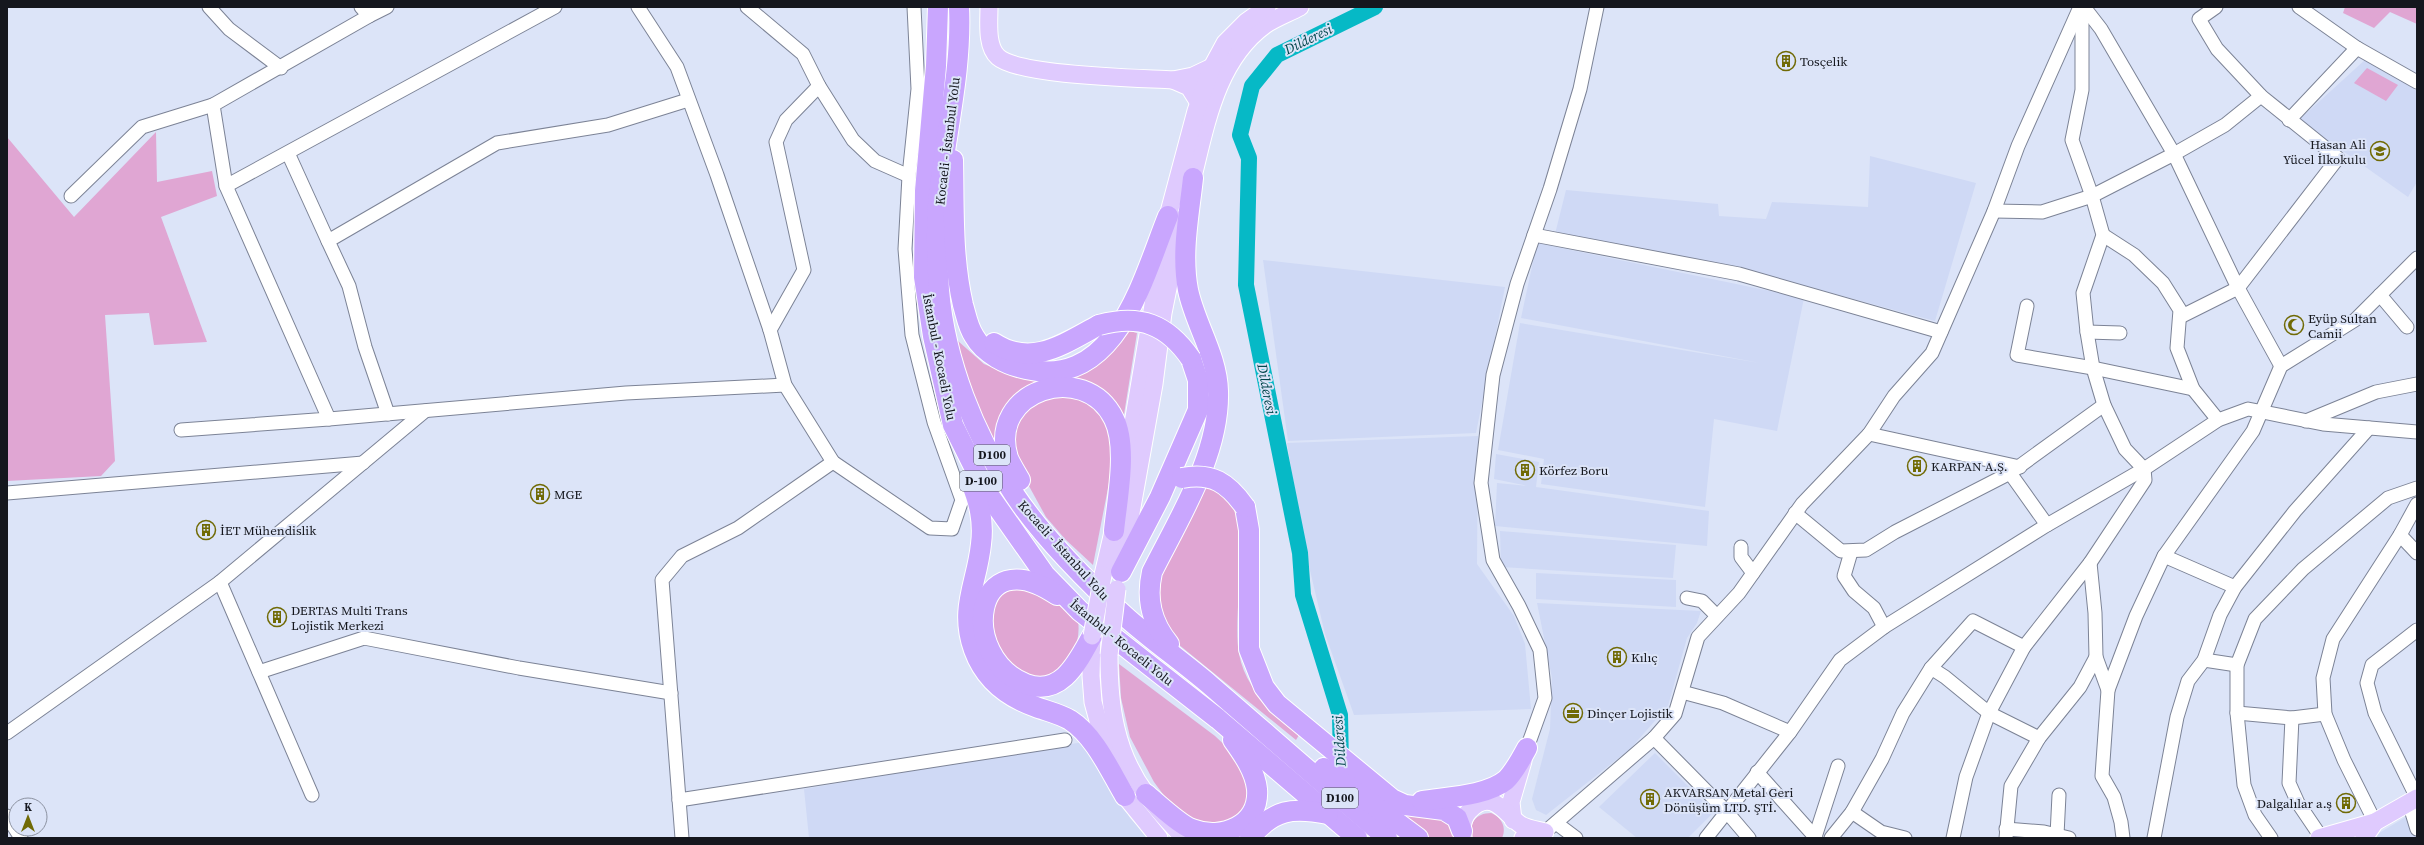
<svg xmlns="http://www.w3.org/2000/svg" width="2424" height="845" font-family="'Source Serif 4',serif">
<rect width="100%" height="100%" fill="#dce4f8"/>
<g fill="#cfd9f5">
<path d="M2366 59 2417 91V182L2408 197 2299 120Z"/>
<path d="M1870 156 1976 183 1935 321 1747 270 1555 234 1566 190 1718 204 1719 216 1766 219 1772 202 1868 207Z"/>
<path d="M1537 243 1804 298 1777 431 1714 419 1705 507 1541 484 1544 459 1498 450 1520 323 1760 363 1521 318Z"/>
<path d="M1263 260 1505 287 1476 433 1288 441Z"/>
<path d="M1478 436 1477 564 1514 616 1525 644 1531 709 1354 715 1325 634 1304 545 1287 443Z"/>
<path d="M1496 454 1539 462 1536 487 1709 511 1707 546 1495 526 1497 483 1528 486 1494 479Z"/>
<path d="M1500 531 1676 545 1673 578 1501 567Z"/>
<path d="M1536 573 1676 580V607L1536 599Z"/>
<path d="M1537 603 1701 611 1697 623 1687 638 1668 706 1630 749 1546 815 1536 810 1532 799 1550 729 1552 678Z"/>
<path d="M1089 741 1130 818 1150 838H809L804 789Z"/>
<path d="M1655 753 1714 812 1688 838H1637L1599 807Z"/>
<path d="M2409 815 2417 838H2376V835Z"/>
</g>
<g fill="#e0a6d3">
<path d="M2345 7H2417V24L2390 12 2374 28 2343 13Z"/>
<path d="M2367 68 2398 85 2386 101 2354 83Z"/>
<path d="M156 132 157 182 212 171 217 196 161 217 207 342 154 345 149 313 105 315 115 461 101 476 7 481V137L74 217Z"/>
<path d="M1126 330 1137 333 1122 427 1108 403 1045 384 998 453C983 417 961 380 958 341L984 364 1001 371 1098 362 1108 355Z"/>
<path d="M1067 392 1099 409 1113 443 1109 483 1093 565 1065 539 1046 517 1024 477 1015 452 1013 425 1028 404Z"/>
<path d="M1200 487 1217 488C1222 494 1230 500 1233 506 1250 533 1232 617 1239 654 1246 690 1273 712 1299 735L1296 740 1178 644 1161 624 1158 575Z"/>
<path d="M1004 587 1042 592 1078 620C1081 642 1072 656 1062 674L1030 681 995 649 991 601Z"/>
<path d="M1119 664 1215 736 1231 751 1243 766 1251 796 1239 821 1208 829 1171 805 1154 782 1130 737 1121 698Z"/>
<path d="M1374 795 1448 817 1454 838H1426Z"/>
<path d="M1491 813C1501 817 1507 827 1502 838H1473C1467 824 1476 813 1491 813Z"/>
</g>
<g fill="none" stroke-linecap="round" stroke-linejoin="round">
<path stroke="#06b9c6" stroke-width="16" d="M1341 765 1340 715 1303 595 1300 553 1246 285 1249 158 1240 135 1252 86 1277 55 1375 7"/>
<g stroke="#7c8396" stroke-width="15">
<g id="minor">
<path d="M209 7 229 29 281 68"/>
<path d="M638 7 677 67 717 175 770 330 785 385 833 462 930 528 952 529 962 500 934 422 912 335 905 249 909 176 918 89 914 7"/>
<path d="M747 7 803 54 819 86 853 140 875 161 909 176"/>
<path d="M2084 7 2101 29 2174 154 2238 288 2281 366"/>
<path d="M2299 7 2357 48 2417 82"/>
<path d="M369 16 387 7"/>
<path d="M2289 120 2357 48"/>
<path d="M288 153 328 241"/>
<path d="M226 186 555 7"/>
<path d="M71 196 142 127 213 105"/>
<path d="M1994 211 2042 212 2092 196 2174 154 2225 125 2261 96"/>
<path d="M1534 235 1739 274 1941 332"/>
<path d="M2103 235 2134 255 2163 283 2180 310 2177 348 2193 389 2218 420"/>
<path d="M2380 295 2407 327"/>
<path d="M2027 306 2017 355 2093 368 2193 389"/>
<path d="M2180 317 2238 288 2338 158 2261 96 2217 49 2199 19 2216 7"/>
<path d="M770 330 804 270 776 142 786 120 819 86"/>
<path d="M2087 332 2120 333"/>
<path d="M388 414 365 347 349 286 328 241 497 143 608 125 688 100"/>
<path d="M329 419 626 393 785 385"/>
<path d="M2306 421 2376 392 2417 384"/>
<path d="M181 430 329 419 226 186 213 105 369 16 361 7"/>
<path d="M1869 434 2020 467"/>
<path d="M2010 473 2047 525"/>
<path d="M7 493 363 463"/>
<path d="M1795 513 1841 551 1866 550 1895 532 2010 473 2104 405"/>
<path d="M2400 535 2417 553"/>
<path d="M1741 547V557L1753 573"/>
<path d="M1851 552 1844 576 1854 591 1874 608 1884 627"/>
<path d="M2164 556 2235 587"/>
<path d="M2090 563 2095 613 2096 657 2108 690 2102 776 2114 797 2121 822 2123 838"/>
<path d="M220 582 312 795"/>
<path d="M1687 598 1702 601 1717 616"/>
<path d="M2417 630 2372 665 2367 683 2375 713 2417 798"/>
<path d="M2204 660 2237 665"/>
<path d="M1931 668 1945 677 1989 713 2039 738"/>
<path d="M259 672 364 638 519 668 671 693"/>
<path d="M2108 690 2136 616 2164 556 2253 431 2281 366 2355 320 2417 258"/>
<path d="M1682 692 1723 703 1790 732"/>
<path d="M2237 713 2292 718 2325 714"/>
<path d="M2292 718 2289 783 2298 803 2321 837"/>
<path d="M7 733 220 582 425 411"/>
<path d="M1654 738 1726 811 1749 838"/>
<path d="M1527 748 1545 698 1540 650 1519 606 1493 560 1481 483 1493 375 1517 284 1550 189 1580 89 1597 7"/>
<path d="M1757 772 1816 838"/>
<path d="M679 800 1065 740"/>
<path d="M2409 803 2417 829"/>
<path d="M1852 812 1881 832 1905 838"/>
<path d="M7 816 21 838"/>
<path d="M2375 822 2344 760 2325 714 2323 678 2333 639 2400 535 2417 504"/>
<path d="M1556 823 1576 838"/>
<path d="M2006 829 2044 832 2069 838"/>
<path d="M1545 832 1654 738 1675 714 1698 637 1739 593 1802 504 1869 434 1894 396 1932 353 1994 211 2018 146 2080 7"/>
<path d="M2057 835 2059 795"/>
<path d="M1815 837 1838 766"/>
<path d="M682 838 662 580 682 556 738 528 833 462"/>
<path d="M1706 838 1790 732 1840 660 1884 627 2047 525 2144 469 2218 420 2248 409 2323 424 2417 432"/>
<path d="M1831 838 1852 812 1882 759 1903 713 1931 668 1973 621 2024 647"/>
<path d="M1953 838 1966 777 1989 713 2024 647 2090 563 2145 480 2144 469 2125 449 2104 405 2093 368 2087 332 2083 293 2103 235 2092 196 2072 140 2082 90V9"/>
<path d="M2006 838 2011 786 2039 738 2080 687 2096 657"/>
<path d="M2154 838 2177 717 2188 681 2204 660 2220 615 2235 587 2295 511 2369 428"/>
<path d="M2271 838 2255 815 2244 785 2237 713V665L2255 619 2303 569 2388 498 2417 488"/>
</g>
</g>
<g stroke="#fff" stroke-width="19">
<g id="major">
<path d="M989 7C989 22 986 46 998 57 1019 76 1140 78 1173 80"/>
<path d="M1199 103 1189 87 1173 80 1193 76 1212 67"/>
<path d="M1189 192C1205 133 1213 63 1265 25 1275 18 1289 13 1300 7"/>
<path d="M1126 465 1168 216 1196 111 1212 67 1225 43 1246 22 1267 7"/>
<path d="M1122 563 1154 384 1163 313 1182 219"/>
<path d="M1103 575 1116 519"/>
<path d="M1092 636 1091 676 1093 702 1106 750 1125 796 1159 838"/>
<path d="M1109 655C1109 706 1115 752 1146 794 1157 810 1171 824 1184 838"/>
<path d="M1513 820 1511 802 1523 761"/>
<path d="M1463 836C1461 826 1463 817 1470 810 1492 787 1506 815 1521 825 1528 829 1538 830 1545 832L1523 838"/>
<path d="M2319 838 2375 822"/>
<path d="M2364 838 2375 822 2417 798"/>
</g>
</g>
<g stroke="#fff" stroke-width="22">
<g id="highway">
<path d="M938 7 936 66 925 191 924 277 933 336 953 425 986 491 1045 575 1080 611 1218 719 1357 838"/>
<path d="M959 7C962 69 946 132 939 194 936 222 937 262 939 290 945 361 974 435 1014 494 1042 536 1089 584 1127 618 1153 641 1183 662 1210 685 1269 736 1327 787 1387 838"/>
<path d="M953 160C954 209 952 257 963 305 966 315 968 327 974 336 984 354 1007 365 1026 369 1116 390 1143 278 1168 216"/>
<path d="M994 343C1032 368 1065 343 1099 325"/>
<path d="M1020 480C1016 473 1011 465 1008 458 987 390 1085 359 1114 419 1128 447 1117 500 1114 531"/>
<path d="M971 482C979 502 984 521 981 544 977 584 959 608 974 650 985 680 1007 697 1036 707 1047 711 1060 714 1070 720 1095 736 1110 771 1125 796"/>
<path d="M1245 507 1249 530V649L1264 687 1277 704 1392 799 1405 805 1444 810 1457 818 1462 831"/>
<path d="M1121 572 1160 497 1198 410V380L1191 359"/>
<path d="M1057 595C972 537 958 658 1026 684 1062 697 1078 661 1092 636"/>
<path d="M1169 644C1151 622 1146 599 1152 572 1179 518 1220 454 1218 391 1217 355 1195 324 1188 290 1181 253 1189 215 1193 178"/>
<path d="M1324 768 1418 838"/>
<path d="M1146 794C1157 803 1180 825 1192 829 1222 841 1260 825 1257 789 1255 771 1243 754 1233 740"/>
<path d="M1422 801C1446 797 1487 796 1506 780 1515 771 1521 759 1527 748"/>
<path d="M1250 838C1273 809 1293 807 1328 814"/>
</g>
</g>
<use href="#minor" stroke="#fff" stroke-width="13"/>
<use href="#major" stroke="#dfcafe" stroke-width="17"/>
<use href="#highway" stroke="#c9a6fe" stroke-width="20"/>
<g stroke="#fff" stroke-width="19" stroke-linecap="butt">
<g id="major-bridge">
<path d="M1092 636 1103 575"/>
<path d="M1109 655 1117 589"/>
</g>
</g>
<g stroke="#fff" stroke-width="22" stroke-linecap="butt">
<g id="highway-bridge">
<path d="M1099 325C1140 314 1167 324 1191 359"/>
<path d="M1182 478C1212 472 1228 483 1245 507"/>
</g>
</g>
<use href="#major-bridge" stroke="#dfcafe" stroke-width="17"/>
<use href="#highway-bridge" stroke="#c9a6fe" stroke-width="20"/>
</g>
<defs>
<g id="building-ring" transform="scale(1)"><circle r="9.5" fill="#dce4f8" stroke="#706a05" stroke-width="1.5"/><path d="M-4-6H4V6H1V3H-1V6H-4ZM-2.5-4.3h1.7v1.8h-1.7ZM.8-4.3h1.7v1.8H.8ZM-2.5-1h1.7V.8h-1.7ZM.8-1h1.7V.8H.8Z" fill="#706a05"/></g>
<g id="school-ring" transform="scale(1)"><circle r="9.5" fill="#dce4f8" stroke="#706a05" stroke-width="1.5"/><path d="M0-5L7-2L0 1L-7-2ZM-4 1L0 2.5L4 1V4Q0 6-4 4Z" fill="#706a05"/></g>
<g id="mosque-ring" transform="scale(1)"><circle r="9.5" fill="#dce4f8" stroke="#706a05" stroke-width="1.5"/><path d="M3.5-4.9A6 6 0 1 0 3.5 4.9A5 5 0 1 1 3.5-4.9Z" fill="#706a05"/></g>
<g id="office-ring" transform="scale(1)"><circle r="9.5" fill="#dce4f8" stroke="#706a05" stroke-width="1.5"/><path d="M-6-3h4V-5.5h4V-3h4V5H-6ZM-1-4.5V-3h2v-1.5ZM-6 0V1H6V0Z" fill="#706a05"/></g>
</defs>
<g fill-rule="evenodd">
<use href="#building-ring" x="1786" y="61"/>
<use href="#school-ring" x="2380" y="151"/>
<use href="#mosque-ring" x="2294" y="325"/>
<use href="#building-ring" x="1917" y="466"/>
<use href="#building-ring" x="1525" y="470"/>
<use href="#building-ring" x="540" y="494"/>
<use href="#building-ring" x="206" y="530"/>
<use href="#building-ring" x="277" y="617"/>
<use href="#building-ring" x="1617" y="657"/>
<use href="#office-ring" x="1573" y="713"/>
<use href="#building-ring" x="1650" y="799"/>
<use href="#building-ring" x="2346" y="803"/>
</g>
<g text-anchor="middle" stroke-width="4" stroke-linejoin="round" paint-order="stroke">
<g fill="#dce4f8" stroke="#51545f" stroke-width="1">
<rect x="974" y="445" width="36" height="20" rx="3"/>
<rect x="960" y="471" width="42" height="20" rx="3"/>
<rect x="1322" y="788" width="36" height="20" rx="3"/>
</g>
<g font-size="12" font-weight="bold" fill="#15171e">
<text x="992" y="459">D100</text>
<text x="981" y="485">D-100</text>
<text x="1340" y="802">D100</text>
</g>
<g font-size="13" fill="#15171e" stroke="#dce4f8" text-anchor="start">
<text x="1800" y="66">Tosçelik</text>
<text x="2366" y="149" text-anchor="end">Hasan Ali<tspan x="2366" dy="15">Yücel İlkokulu</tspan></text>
<text x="2308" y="323">Eyüp Sultan<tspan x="2308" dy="15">Camii</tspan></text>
<text x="1931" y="471">KARPAN A.Ş.</text>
<text x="1539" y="475">Körfez Boru</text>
<text x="554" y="499">MGE</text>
<text x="220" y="535">İET Mühendislik</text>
<text x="291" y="615">DERTAS Multi Trans<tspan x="291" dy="15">Lojistik Merkezi</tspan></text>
<text x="1631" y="662">Kılıç</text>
<text x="1587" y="718">Dinçer Lojistik</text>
<text x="1664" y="797">AKVARSAN Metal Geri<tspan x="1664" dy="15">Dönüşüm LTD. ŞTİ.</tspan></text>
<text x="2332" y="808" text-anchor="end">Dalgalılar a.ş</text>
</g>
<g font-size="13" fill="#15171e" stroke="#dce4f8">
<text transform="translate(947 141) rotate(-83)" y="5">Kocaeli - İstanbul Yolu</text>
<text transform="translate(940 357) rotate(79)" y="5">İstanbul - Kocaeli Yolu</text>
<text transform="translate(1064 550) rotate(48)" y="5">Kocaeli - İstanbul Yolu</text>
<text transform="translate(1122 642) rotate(39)" y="5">İstanbul - Kocaeli Yolu</text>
</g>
<g font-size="14" font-style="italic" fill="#02464b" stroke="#dce4f8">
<text transform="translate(1308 39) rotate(-26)" y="5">Dilderesi</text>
<text transform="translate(1267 389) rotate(79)" y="5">Dilderesi</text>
<text transform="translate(1339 741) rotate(-94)" y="5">Dilderesi</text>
</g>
</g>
<rect width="2424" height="845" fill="none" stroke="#15171e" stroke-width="16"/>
<g transform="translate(28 817)"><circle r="19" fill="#dce4f8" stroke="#8c92a1"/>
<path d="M0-3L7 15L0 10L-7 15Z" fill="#706a05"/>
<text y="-6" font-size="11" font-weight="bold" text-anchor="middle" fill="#15171e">K</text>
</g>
</svg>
